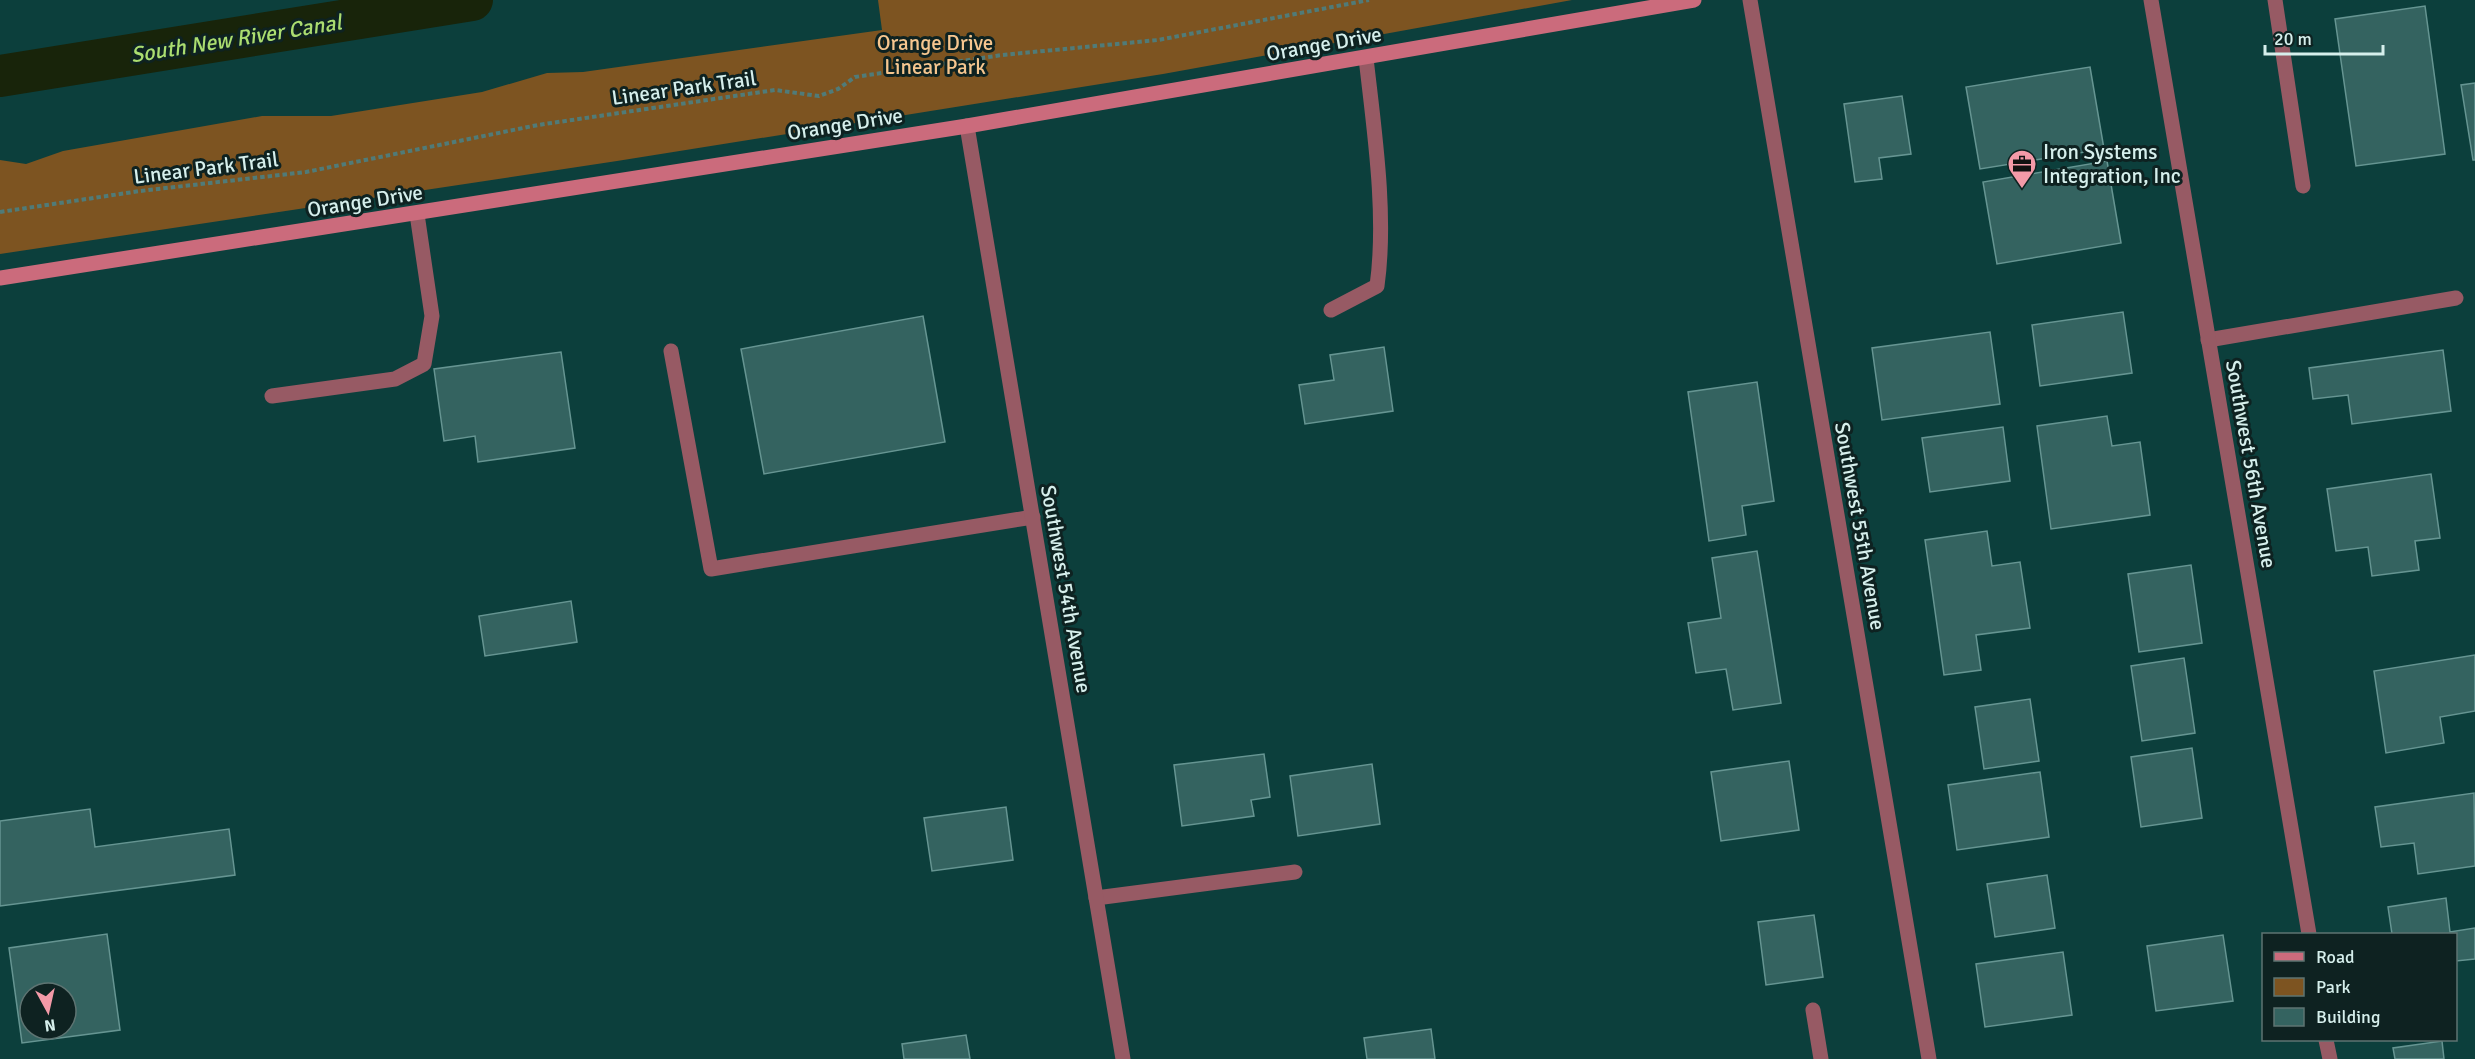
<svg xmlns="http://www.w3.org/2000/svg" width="2475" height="1059" font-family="Signika,sans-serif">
<rect width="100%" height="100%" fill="#0c3f3c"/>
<path fill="#7d5421" d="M878 0H1572L1163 74 617 161 0 254V160L26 164 63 151 262 116H331L482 92 547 73 583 72 882 30Z"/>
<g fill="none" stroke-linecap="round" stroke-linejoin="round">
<path stroke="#18240a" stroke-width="42" d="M0 76 472 0"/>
</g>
<g fill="#346360" stroke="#669592" stroke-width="1.5" fill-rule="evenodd">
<path d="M2425 6 2445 154 2356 166 2335 19Z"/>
<path d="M2090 67 2104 149 1980 169 1966 87Z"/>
<path d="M2475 83V160H2473L2461 85Z"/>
<path d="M1902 96 1911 154 1879 158 1882 179 1855 182 1844 104Z"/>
<path d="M2107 161 2121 243 1997 264 1983 182Z"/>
<path d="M2123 312 2132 373 2040 386 2032 325Z"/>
<path d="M923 316 945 442 764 474 741 349Z"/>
<path d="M1990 332 2000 404 1882 420 1872 348Z"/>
<path d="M1384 347 1393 411 1305 424 1299 385 1334 380 1330 355Z"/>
<path d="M2443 350 2451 411 2352 424 2348 395 2313 399 2309 368Z"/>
<path d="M561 352 575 448 478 462 475 436 444 441 434 369Z"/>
<path d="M1757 382 1774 501 1742 506 1746 535 1709 541 1688 392Z"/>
<path d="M2107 416 2112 446 2140 442 2150 515 2051 529 2037 426Z"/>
<path d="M2003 427 2010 481 1930 492 1922 438Z"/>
<path d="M2431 474 2440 538 2415 541 2419 570 2372 576 2368 547 2336 551 2327 489Z"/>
<path d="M1987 531 1992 566 2020 562 2030 628 1976 635 1981 670 1944 675 1925 540Z"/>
<path d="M1757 551 1781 703 1733 710 1726 669 1696 673 1688 623 1721 618 1712 558Z"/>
<path d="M2191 565 2202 643 2139 652 2128 574Z"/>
<path d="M571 601 577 642 485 656 479 616Z"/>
<path d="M2475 655V711L2440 717 2444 743 2386 753 2374 671Z"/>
<path d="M2184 658 2195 733 2142 741 2131 666Z"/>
<path d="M2030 699 2039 761 1984 769 1975 707Z"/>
<path d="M2192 748 2202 818 2141 827 2131 757Z"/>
<path d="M1264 754 1270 797 1251 800 1254 816 1182 826 1174 765Z"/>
<path d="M1789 761 1799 830 1721 841 1711 772Z"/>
<path d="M1372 764 1380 824 1298 836 1290 776Z"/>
<path d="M2040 772 2049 837 1957 850 1948 785Z"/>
<path d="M2474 793 2475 866 2418 874 2414 843 2381 847 2375 807Z"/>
<path d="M1006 807 1013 860 932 871 924 818Z"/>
<path d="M90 809 95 847 229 829 235 875 0 906V821Z"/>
<path d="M2047 875 2055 928 1995 937 1987 884Z"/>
<path d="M2446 898 2450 932 2475 928V959L2456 961V934H2392L2388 907Z"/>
<path d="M1814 915 1823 977 1766 985 1758 922Z"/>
<path d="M107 934 120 1030 22 1043 9 948ZM30 993H66V1029H30Z"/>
<path d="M2223 935 2233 1001 2156 1011 2147 946Z"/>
<path d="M2063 952 2072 1015 1985 1027 1976 964Z"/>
<path d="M1431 1029 1435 1059H1367L1364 1038Z"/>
<path d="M966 1035 970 1059H904L902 1044Z"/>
<path d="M2442 1041 2444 1059H2395L2393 1048Z"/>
</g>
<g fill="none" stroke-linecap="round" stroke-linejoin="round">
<path stroke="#507b78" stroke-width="4" stroke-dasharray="4.5 3" stroke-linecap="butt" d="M0 212 140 191 306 172 538 125 775 90 819 96 838 89 855 77 1002 55 1158 40 1369 0"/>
<g stroke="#975a64" stroke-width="15">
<path d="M2275 0 2303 186"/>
<path d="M1331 310 1377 286C1387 215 1374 129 1366 58"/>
<path d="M2208 340 2456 298"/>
<path d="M671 351 711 569 1033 517"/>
<path d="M272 396 395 379 424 364 432 316 417 214"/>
<path d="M1096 898 1295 872"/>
<path d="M1813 1010 1821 1059"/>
</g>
<g stroke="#975a64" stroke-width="15">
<path d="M1750 0 1929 1059"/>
<path d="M2151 0 2309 934"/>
<path d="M967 126 1123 1059"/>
<path d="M2326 1040 2330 1059"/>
</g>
<path stroke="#cb6b7c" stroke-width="15" d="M0 278 967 126 1694 0"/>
</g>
<defs>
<g id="office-pin" transform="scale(1.5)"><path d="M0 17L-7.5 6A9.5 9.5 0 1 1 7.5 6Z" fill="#f39aa8" stroke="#0e2221"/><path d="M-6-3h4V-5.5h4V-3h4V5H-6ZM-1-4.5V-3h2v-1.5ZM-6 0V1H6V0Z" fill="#111"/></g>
</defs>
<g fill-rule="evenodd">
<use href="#office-pin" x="2022" y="164"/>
</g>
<g text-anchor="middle" stroke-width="6" stroke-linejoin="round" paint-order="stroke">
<g font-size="21" fill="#f6c68f" stroke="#0e2221">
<text x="935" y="50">Orange Drive<tspan x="935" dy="24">Linear Park</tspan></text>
</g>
<g font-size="21" fill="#d6efec" stroke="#0e2221">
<text transform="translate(1324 44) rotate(-10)" y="7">Orange Drive</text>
<text transform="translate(684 88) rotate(-8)" y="7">Linear Park Trail</text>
<text transform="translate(845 124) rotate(-9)" y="7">Orange Drive</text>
<text transform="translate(206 168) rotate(-7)" y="7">Linear Park Trail</text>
<text transform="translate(365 201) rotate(-9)" y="7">Orange Drive</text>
<text transform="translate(2251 464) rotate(80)" y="7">Southwest 56th Avenue</text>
<text transform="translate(1860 526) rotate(80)" y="7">Southwest 55th Avenue</text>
<text transform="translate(1066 589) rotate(80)" y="7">Southwest 54th Avenue</text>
</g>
<g font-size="21" fill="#d6efec" stroke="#0e2221" text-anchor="start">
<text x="2043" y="159">Iron Systems<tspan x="2043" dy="24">Integration, Inc</tspan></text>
</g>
<g font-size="22" font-style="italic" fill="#abdd70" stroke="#0e2221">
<text transform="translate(236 38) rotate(-9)" y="8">South New River Canal</text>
</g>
</g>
<rect x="2262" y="933" width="195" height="108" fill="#0e2221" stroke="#5e7472" stroke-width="1.5"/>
<rect x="2274" y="952" width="30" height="9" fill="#cb6b7c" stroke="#5e7472" stroke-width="1.5"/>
<text x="2316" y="963" font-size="18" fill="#d6efec">Road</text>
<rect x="2274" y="978" width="30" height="18" fill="#7d5421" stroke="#5e7472" stroke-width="1.5"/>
<text x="2316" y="993" font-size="18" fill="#d6efec">Park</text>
<rect x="2274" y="1008" width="30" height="18" fill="#346360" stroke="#5e7472" stroke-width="1.5"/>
<text x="2316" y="1023" font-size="18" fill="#d6efec">Building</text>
<g transform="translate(48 1011) rotate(172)"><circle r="28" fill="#0e2221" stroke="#5e7472" stroke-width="1.5"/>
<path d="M0-4.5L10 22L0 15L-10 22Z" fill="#f39aa8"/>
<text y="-9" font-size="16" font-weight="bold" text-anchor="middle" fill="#d6efec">N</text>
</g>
<path d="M2265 45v9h118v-9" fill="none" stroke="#d6efec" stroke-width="3"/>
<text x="2274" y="45" font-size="18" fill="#d6efec" stroke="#0e2221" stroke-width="4.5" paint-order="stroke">20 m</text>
</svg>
